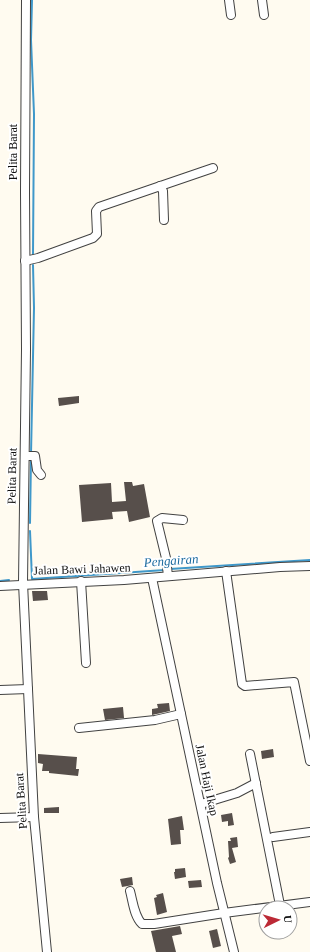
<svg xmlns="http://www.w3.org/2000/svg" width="310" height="952" font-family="Georgia,serif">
<rect width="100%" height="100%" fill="#fffbf0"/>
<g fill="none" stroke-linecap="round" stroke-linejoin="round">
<g stroke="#3f98ca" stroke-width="2">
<path d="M32 0 31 40 34 114 33 254"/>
<path d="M31 454 34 308 33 265"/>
<path d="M30 523 31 458"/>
<path d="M30 531 32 579 165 570"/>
<path d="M170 569 310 560"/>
<path d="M0 581 9 580"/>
</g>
</g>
<g fill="#574f4b">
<path d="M79 396V403L59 406 58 398Z"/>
<path d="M124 482H132L133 486 144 484 150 517 129 522 127 511 112 512 113 519 82 522 79 485 111 483 112 502 126 501Z"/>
<path d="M32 591H47L48 600 33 601Z"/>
<path d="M169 703 170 711 152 715V709L158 708 157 704Z"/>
<path d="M123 707 124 718 105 720 103 709Z"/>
<path d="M273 749 274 757 262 759 261 751Z"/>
<path d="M38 754 77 757 76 769H79L78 776 49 773V771H42L43 764 38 763Z"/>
<path d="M59 807V813H44V808Z"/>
<path d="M232 813 234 825 228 826V821L222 822 221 815Z"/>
<path d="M182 816 184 830H180L181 844 171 845 168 819Z"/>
<path d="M237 837 238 847 232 848 236 862 230 864 228 858 229 857 228 841H231L230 838Z"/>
<path d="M185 868 186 877 175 879 174 872H175V869Z"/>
<path d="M132 877 133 885 122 887 120 879Z"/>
<path d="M201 880 202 887 189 888 188 881Z"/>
<path d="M163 893 167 912 157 915 154 898 157 897 156 895Z"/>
<path d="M180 926 182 934 172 936 176 952H156L151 931Z"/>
<path d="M217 929 221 946 213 948 209 931Z"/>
</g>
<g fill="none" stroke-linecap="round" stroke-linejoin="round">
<g stroke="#424242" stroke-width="10">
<g id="minor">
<path d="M26 0 25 192 26 349 23 583 34 817 47 952"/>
<path d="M229 0 231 15"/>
<path d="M262 0 264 15"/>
<path d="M160 186 163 191 164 220"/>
<path d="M25 261 38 258 93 238 97 234 96 211 99 207 213 168"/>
<path d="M25 456H35L37 470 41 475"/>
<path d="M226 571 242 684 245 686 294 682 310 761"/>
<path d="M168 576 166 558 157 521 162 518 183 520"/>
<path d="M152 578 181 714"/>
<path d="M81 581 86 663"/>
<path d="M0 586 124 580 280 567 310 566"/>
<path d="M0 690 28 689"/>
<path d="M79 728 155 720 181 714 217 883 234 952"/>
<path d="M250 754 280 905"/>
<path d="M201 804 237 793 256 783"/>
<path d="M0 818 34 817"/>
<path d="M273 837 310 832"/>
<path d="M130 891C133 902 134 916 142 924H154L224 913 310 902"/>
</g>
</g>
<use href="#minor" stroke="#fff" stroke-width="8"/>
</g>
<g text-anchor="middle" stroke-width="4" stroke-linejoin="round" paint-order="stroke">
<g font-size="12" fill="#0f0f0f" stroke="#fff">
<text transform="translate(13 152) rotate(-90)" y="4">Pelita Barat</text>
<text transform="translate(12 476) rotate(-89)" y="4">Pelita Barat</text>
<text transform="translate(82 569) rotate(-2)" y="4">Jalan Bawi Jahawen</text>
<text transform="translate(207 780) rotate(78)" y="4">Jalan Haji Ikap</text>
<text transform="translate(21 801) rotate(-94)" y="4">Pelita Barat</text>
</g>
<g font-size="13" font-style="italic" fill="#1a699e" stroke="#fff">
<text transform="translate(171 560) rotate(-4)" y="5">Pengairan</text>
</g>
</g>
<g transform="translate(278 920) rotate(85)"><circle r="19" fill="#ffffff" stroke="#9f9f9f"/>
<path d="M0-3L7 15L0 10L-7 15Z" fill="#bc2936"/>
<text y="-6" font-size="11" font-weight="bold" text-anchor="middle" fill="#0f0f0f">U</text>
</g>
</svg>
